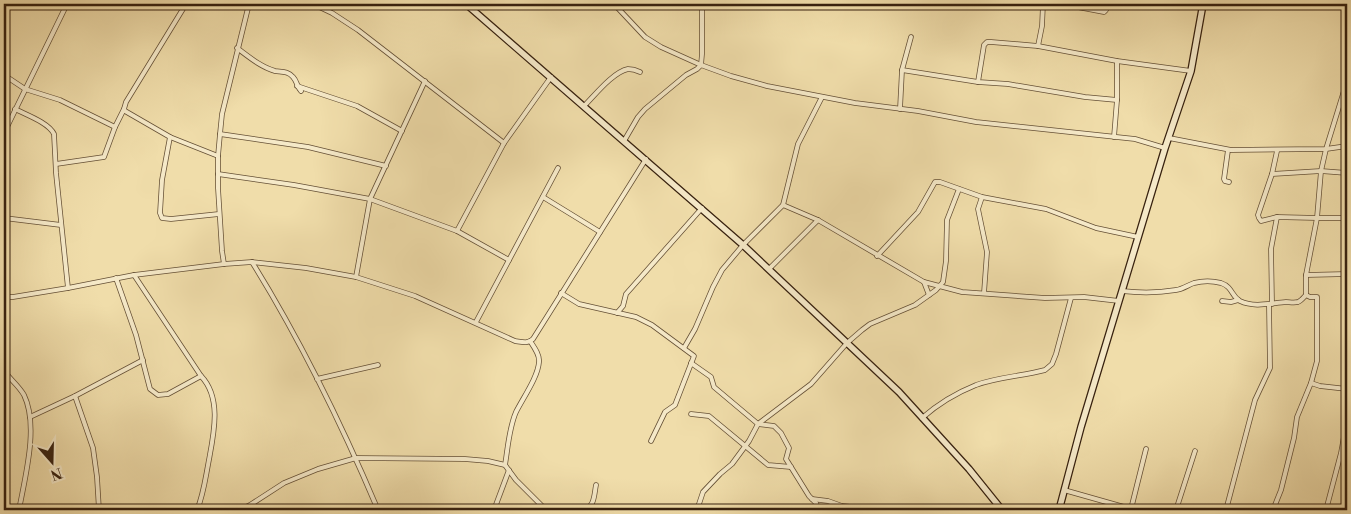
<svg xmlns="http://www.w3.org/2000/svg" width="1351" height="514" font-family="'Libre Bodoni',serif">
<rect width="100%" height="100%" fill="#f0ddaa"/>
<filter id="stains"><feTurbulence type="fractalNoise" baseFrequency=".004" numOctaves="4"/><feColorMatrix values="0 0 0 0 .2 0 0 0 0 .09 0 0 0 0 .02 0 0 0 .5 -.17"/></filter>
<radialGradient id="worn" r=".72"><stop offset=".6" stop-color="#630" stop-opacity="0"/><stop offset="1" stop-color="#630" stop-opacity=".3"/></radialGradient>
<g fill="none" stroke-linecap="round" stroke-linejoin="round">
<g stroke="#655036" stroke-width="5.5">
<g id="street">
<path d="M186 4 126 102 124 109 125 111 170 137 218 156"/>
<path d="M313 4 332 13 358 30 504 143"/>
<path d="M614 4 645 37 661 47 701 65 731 76 767 86 855 103 918 111 976 122 1135 139 1165 148"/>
<path d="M1062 4 1104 12 1106 10 1108 4"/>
<path d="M471 8 475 4"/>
<path d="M1038 46 1042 26 1043 4"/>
<path d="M237 48C249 57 261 67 275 71 282 72 288 71 293 77 297 81 297 87 301 91"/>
<path d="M902 70 978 82 1008 84 1085 97 1117 100"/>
<path d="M4 75 25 89 60 100 115 127"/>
<path d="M978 82 984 45 987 42H991L1038 46 1117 61 1191 71"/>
<path d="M297 86 357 106 402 131"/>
<path d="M584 106C595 95 613 72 628 69 632 69 636 70 640 72"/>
<path d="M15 109C27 115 49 123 54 134L56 173 68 288"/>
<path d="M900 109 902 70 911 37"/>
<path d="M4 133 67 4"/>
<path d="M220 134 308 147 386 166"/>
<path d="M170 137 162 180 160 213 162 218 171 219 219 214"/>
<path d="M1114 137 1117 100V61"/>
<path d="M1169 138 1231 150 1326 149 1347 146"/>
<path d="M624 141 638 117 645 109 686 75 697 69 701 65 702 54V8L704 4"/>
<path d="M1228 150 1224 179 1225 181 1229 182"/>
<path d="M1277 151 1272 174 1258 215 1259 218 1261 221 1277 217 1317 218H1347"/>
<path d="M56 164 104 157 115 127 124 109"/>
<path d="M218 174 294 185 370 199 457 231 509 260"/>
<path d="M1272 174 1321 171 1347 173"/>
<path d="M543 197 600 232"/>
<path d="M982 197 978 209 987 252 984 293"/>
<path d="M783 205 818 220 924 282 962 292 1045 298 1084 297 1119 301"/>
<path d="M4 218 61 225"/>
<path d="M457 231 504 143 551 77"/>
<path d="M877 256 918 212 935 182H940L982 197 1046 209 1096 228 1138 237"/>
<path d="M252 262C301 341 342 425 378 510"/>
<path d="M224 264 222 251 218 188V156L220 134 222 114 249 4"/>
<path d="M769 269 818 220"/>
<path d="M134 275 201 376C223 399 213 437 208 465 205 481 203 496 197 510"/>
<path d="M1306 275 1347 274"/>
<path d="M356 277 370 199 425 81"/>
<path d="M116 278 136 335 150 389 158 395 168 394 201 376"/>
<path d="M924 282 929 295"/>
<path d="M1122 291C1140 293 1158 293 1176 290 1183 289 1188 285 1194 283 1202 281 1213 281 1221 283 1233 287 1231 296 1240 301 1255 308 1271 303 1286 302 1289 302 1294 303 1298 302 1301 301 1304 297 1306 295"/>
<path d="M561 293 579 304 636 317 652 325 694 356 675 405 665 412 651 441"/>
<path d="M4 297H13L68 288 134 275 224 264 252 262 306 268 356 277 415 296 515 341C522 342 528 344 533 339L646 159"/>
<path d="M1222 301 1231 302 1238 300"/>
<path d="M1272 304 1271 249 1277 217"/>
<path d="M617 313 623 306 626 294 702 208"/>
<path d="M476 322 558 168"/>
<path d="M684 348 695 329 713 287 722 270 743 245 783 205 798 144 822 97"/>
<path d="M691 363 711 377 714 387 758 424 774 426 781 433 789 448 786 459 809 496 816 503 819 510"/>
<path d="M4 371C10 379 19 386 24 395 39 426 25 477 19 510"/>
<path d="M317 379 378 365"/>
<path d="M1311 383 1320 386 1347 389"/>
<path d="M75 396 93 448 97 477 99 510"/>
<path d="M691 414 709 416 768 465 791 467"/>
<path d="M30 417 75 396 143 360"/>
<path d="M922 418C938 404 956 393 976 385 998 377 1023 376 1045 370L1052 364 1056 354 1071 298"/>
<path d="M505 465C508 447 509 428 516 412 523 398 538 377 539 362 540 355 534 347 530 341"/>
<path d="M1064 490 1131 509 1140 510"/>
<path d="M812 499 828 501 842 506 852 507 854 510"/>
<path d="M647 507 653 510"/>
<path d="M1131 509 1146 449"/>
<path d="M240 510 250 505 284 483 318 469 356 458 465 459 488 461 505 465 516 480 545 509 552 510"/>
<path d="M494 510 509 470"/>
<path d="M582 510C595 508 594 495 596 485"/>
<path d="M697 510 703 492 720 474 732 464 749 441 758 424 811 384 847 343 862 330 870 324 915 305 936 290 943 282 946 261 947 220 959 189"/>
<path d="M1176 510 1195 451"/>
<path d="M1226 510 1255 400 1270 368 1269 305"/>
<path d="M1273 510 1281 490 1294 438 1297 417 1311 383 1317 361V297H1310L1306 295V275L1317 218 1321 171 1326 149 1347 81"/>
<path d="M1326 510 1341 453 1347 420"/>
</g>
</g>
<g stroke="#37210f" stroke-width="8">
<g id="secondary">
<path d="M466 4 743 245 899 392 969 469 1002 510"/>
<path d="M1059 510 1081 427 1165 148 1191 71 1203 4"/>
</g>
</g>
<use href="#street" stroke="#f5e9c8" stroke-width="4"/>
<use href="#secondary" stroke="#f5e9c8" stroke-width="5.5"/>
</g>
<rect width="1351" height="514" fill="none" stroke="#f0ddaa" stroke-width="20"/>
<rect x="5" y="5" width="1341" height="504" fill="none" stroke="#37210f" stroke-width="2.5"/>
<rect x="10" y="10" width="1331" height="494" fill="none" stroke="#37210f"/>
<g transform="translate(52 462) rotate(160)" stroke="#f5e9c8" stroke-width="4" paint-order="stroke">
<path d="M0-4L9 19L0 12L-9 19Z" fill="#37210f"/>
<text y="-8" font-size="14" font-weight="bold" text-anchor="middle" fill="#37210f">N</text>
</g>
<rect width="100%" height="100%" filter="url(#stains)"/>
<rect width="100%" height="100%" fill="url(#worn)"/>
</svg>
